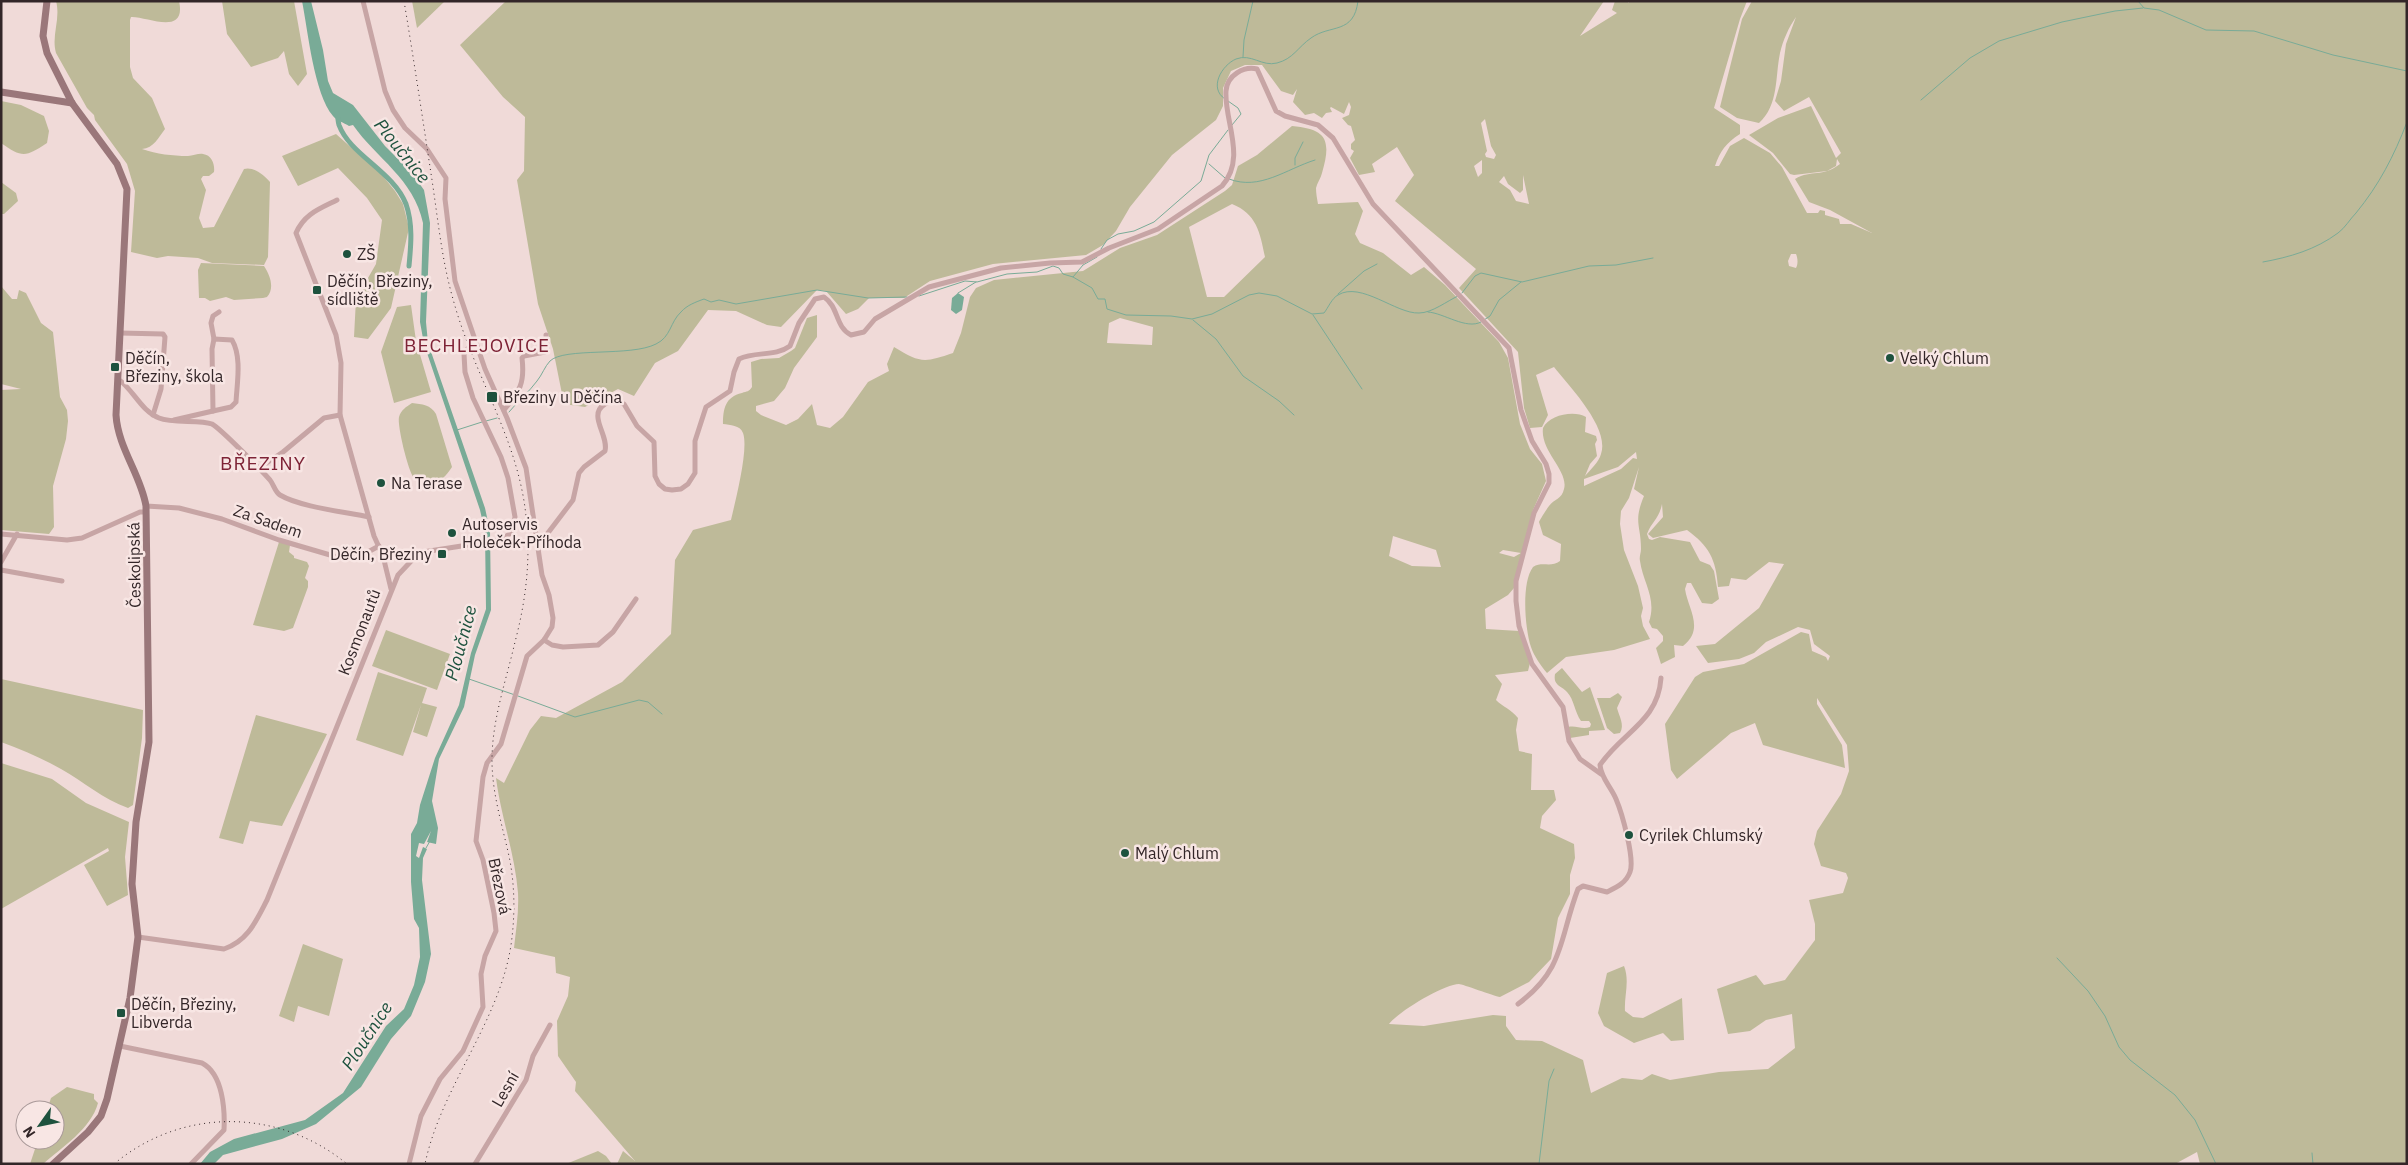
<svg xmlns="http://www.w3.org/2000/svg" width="2408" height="1165" font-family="'IBM Plex Sans',sans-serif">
<rect width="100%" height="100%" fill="#f0dad8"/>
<g fill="#beba99" fill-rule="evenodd">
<path d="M56 1H179C187 37 146 16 131 17L130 20V67L133 78 152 98 165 129C158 138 154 148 142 149 157 154 172 156 188 156 193 156 199 153 203 154 212 155 215 165 214 172L209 176H203L201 179 206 190 199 218 203 228 214 227 244 169C253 166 264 175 270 182L268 257 264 265 212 263 198 258 168 256 157 258 131 252 135 191 127 164 95 120 94 115 87 108 56 53C51 35 61 19 56 1Z"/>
<path d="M222 1H294L307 74 298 86 289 74 284 51 278 58 251 67 227 34Z"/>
<path d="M412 1H445L417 28Z"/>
<path d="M506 1H1604L1580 36 1617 13 1612 10 1615 1H1628V3L1630 1H1747L1740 19 1714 108 1740 125V134C1726 143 1720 151 1715 166H1719L1730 146 1744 138 1770 153 1782 167 1807 213H1818L1820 210 1825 211V215L1839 219 1840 224H1851L1872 233 1830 210 1809 202 1795 179C1812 169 1822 178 1840 164L1837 159 1836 166 1827 171 1794 175 1790 174 1773 153 1749 135 1778 118 1811 106 1836 158 1841 153 1809 97 1784 111 1775 101 1781 81 1786 44 1796 17C1789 27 1783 40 1780 53 1775 77 1779 105 1759 123L1737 118 1720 107 1742 19 1752 1H2407V1164H2200L2197 1152 2175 1164H617L623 1151 635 1161 575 1091 576 1082 558 1056 557 1021 568 996 570 977 556 973 555 957 514 948C516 930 519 912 518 893 515 854 501 817 496 778L504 783 530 730 541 716 556 718 622 682 671 634 675 560 693 530 731 520C735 502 749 449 743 433 740 425 730 425 723 424 723 409 725 397 742 393 747 391 749 392 752 387L751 362 761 359 779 358 791 351 795 348 807 318 817 315V337L794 368 785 388 774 401 756 406V411L761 415 786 425 798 419 812 404 817 425 830 428 843 417 868 382 889 371 887 364 894 347C920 363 924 363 953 353L961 333 970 297 976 288 994 280 1083 271 1120 248 1157 235 1225 191 1232 185 1238 166 1257 155 1292 126C1326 129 1332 139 1322 173 1321 178 1317 183 1316 188 1316 193 1317 199 1318 204L1358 202 1363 211 1355 234 1360 243 1383 253 1411 275 1424 267 1445 285 1499 342 1508 358 1520 424 1530 449 1542 464 1546 481 1533 510 1514 588 1508 595 1485 609 1486 629 1519 631 1530 663 1528 671 1495 675 1502 684 1496 700C1503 707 1511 709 1518 718L1516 730 1519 751 1532 754 1531 790H1554L1556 800 1542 816 1540 828 1574 844 1575 858 1570 875V894L1558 918 1551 959 1529 982 1500 997C1494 996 1462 984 1459 984 1444 984 1398 1012 1389 1024L1424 1026 1493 1015 1506 1016V1026L1516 1040 1542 1041 1583 1060 1591 1093 1622 1078 1642 1080 1652 1074 1670 1080 1719 1072 1768 1069 1795 1048 1792 1014 1766 1020 1750 1031 1728 1034 1717 989 1756 975 1764 985 1785 980 1815 940V924L1809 900 1843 893 1848 878 1846 873 1821 866 1814 844 1817 831 1841 794 1849 771 1847 745 1817 698V704L1842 745 1845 768 1763 745 1755 723 1731 733 1677 779 1671 770 1665 724 1695 677 1703 672 1744 664 1801 632 1809 634 1812 651 1826 657 1828 661 1830 656 1814 644 1810 630 1798 627 1766 642 1754 653 1739 659 1708 663 1696 646 1715 644 1759 608 1784 564 1769 562 1746 580 1731 578 1729 586 1718 587C1716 559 1709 546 1687 530L1653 538 1648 534 1663 517 1662 504C1659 519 1652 521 1647 534L1649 539 1652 540 1660 537 1690 542 1700 561 1710 565 1714 571 1719 599 1712 604 1702 603 1691 583H1687L1685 589C1688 609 1705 629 1683 646L1674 645 1675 657 1661 664 1656 648 1663 641V636L1657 629 1652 628 1649 622C1657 598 1643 583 1640 561 1639 557 1641 553 1641 549 1641 525 1633 522 1644 496L1634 489 1639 467 1629 498 1621 511 1620 524 1624 550 1638 586 1643 608 1641 616 1643 626 1650 639 1614 650 1566 657 1547 673C1541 666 1534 656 1531 647 1525 629 1521 583 1533 567 1542 561 1551 568 1560 561L1561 544 1543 535 1539 522C1541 518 1546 510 1549 506 1554 499 1562 499 1564 489 1569 471 1540 451 1543 428 1549 415 1574 410 1586 417L1585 432 1596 436 1597 440 1595 444 1597 456 1590 464 1585 476C1590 470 1599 462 1601 454 1610 428 1569 386 1554 367L1536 375 1548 415 1542 427 1530 428 1524 408 1518 352 1459 288 1476 269 1395 201 1414 175 1397 147 1372 164 1375 172 1359 175 1350 158 1354 151 1351 149V144L1355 140 1351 126 1348 125 1342 118 1349 115 1351 107 1349 102 1344 114 1331 107 1330 108 1332 112 1326 113 1322 118 1314 113 1305 115 1293 102 1297 89 1293 95 1281 91 1262 65H1245L1231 71 1223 88V106L1216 120 1172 155 1130 207 1116 231 1103 245 1086 255 993 264 930 281 904 298H869L858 309 846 314 826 291 817 290 781 327 767 325 736 311 708 310 678 351 655 363 634 396 618 389 585 407 564 404 553 349 538 304 517 180 524 171 525 117 503 97 460 45ZM1485 119 1491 146 1496 155 1494 159 1486 157 1485 154 1487 151 1481 123ZM1482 160V173L1478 177 1474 166ZM1523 175 1529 204 1516 201 1510 190 1499 182 1504 176 1508 184 1520 193 1523 190ZM1232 204C1257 214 1260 233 1265 257L1224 297H1207L1189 227ZM1791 254H1796C1798 259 1798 264 1796 268L1789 266 1788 261ZM1120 318 1153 327 1152 345 1107 343 1109 323ZM1636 452 1637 459 1633 458 1621 469 1584 486V479L1618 467ZM1393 536 1436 550 1441 567 1412 566 1389 556ZM1503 550 1521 553 1514 557 1499 553Z"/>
<path d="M1 101 21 105 44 116 49 131 47 143C26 157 22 158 1 143Z"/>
<path d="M336 134 382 175 395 191 403 204 409 228 391 308 368 339 354 337 356 299 376 264 382 220 367 198 338 168 298 186 282 156Z"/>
<path d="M1 182 16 193 18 201 4 214H1Z"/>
<path d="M201 263 264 266C270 275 275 288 267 297L263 298 234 300 226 297 210 301 205 298H199L198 270Z"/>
<path d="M1 286 12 299H17L19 290 26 293 41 323 53 332 60 397 67 410 68 421 66 439 53 486 54 527 49 534 1 530V390L21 389 1 384Z"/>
<path d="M411 305 416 341 431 392 394 403 381 352 397 307Z"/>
<path d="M412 403C422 404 431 405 436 414L452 467C445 478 438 485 424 482 421 481 416 480 414 478 408 471 397 425 399 417 401 410 406 407 412 403Z"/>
<path d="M279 542 290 545 289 552 294 556V558L307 562 309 566 305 578 308 581V587L293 628 284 631 253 625Z"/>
<path d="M386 630 450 654 437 690 372 666Z"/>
<path d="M1562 668 1582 692 1590 687 1605 730 1589 731V735L1570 738 1568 727C1576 725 1582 730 1590 727L1591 724 1589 721H1581C1575 713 1574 699 1567 692 1561 685 1553 686 1555 674Z"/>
<path d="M378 672 427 688 422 703 437 707 427 737 413 732 421 705 403 756 356 740Z"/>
<path d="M1 679 143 710 142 738 133 805 128 808C103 799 84 782 61 769 42 758 22 750 1 742Z"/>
<path d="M1618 693 1622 697 1617 708C1619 716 1625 725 1620 733L1614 734 1607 728 1597 698H1610Z"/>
<path d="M256 715 327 734 282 826 250 821 243 844 219 838Z"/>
<path d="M1 763 52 779 86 803 129 822 125 857 128 895 107 906 84 865 109 851 108 848 1 909Z"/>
<path d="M303 944 343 959 329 1016 298 1006 294 1022 279 1016Z"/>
<path d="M1624 966C1630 981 1624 996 1625 1011L1633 1017 1643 1018 1682 998 1684 1040 1671 1041 1663 1033 1634 1043 1604 1026 1598 1013 1607 973Z"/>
<path d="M67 1087 94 1094V1099L98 1103C91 1129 62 1147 43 1164H30L38 1140H55V1110H47L51 1098Z"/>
<path d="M598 1151 606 1156 612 1164H566Z"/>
</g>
<g fill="#79ab97">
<path d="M302 1H311L323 50 328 81 333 93 353 105 385 146 411 172 424 190 430 223 426 322 428 343 485 508 490 531 491 610 475 655 464 707 439 759 432 801 438 828 436 844 427 842 431 831 424 844 419 843 416 856 419 858 423 847 427 849 423 858 422 880 431 954 425 982 411 1016 391 1039 361 1087 316 1124 282 1139 223 1155 214 1164H200L210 1152 234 1139 305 1120 343 1093 386 1026 404 1009 414 985 420 957 419 928 414 919 411 882V834L417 823 420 805 435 758 459 705 471 653 486 609 485 532 480 510 424 344 420 322 423 223C414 179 376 158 353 125L349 126C344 123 336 120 333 116 314 94 308 31 302 1Z"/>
<path d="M958 293 964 297 962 310 956 314 951 310 952 298Z"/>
</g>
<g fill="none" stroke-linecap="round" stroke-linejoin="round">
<g stroke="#79ab97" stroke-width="1">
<path d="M2138 1 2144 8 2159 10 2206 30 2254 31 2333 55 2407 71"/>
<path d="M1243 57 1244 40 1253 1"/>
<path d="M1225 99C1208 88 1222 65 1236 59 1251 53 1262 67 1277 63 1293 59 1298 47 1311 38 1330 24 1354 35 1358 1"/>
<path d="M1921 100 1970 58 1999 41 2062 22 2115 11 2143 8"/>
<path d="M1228 101 1238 108 1241 114 1232 125"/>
<path d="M1209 164 1225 178"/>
<path d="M1295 165V158L1303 142"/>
<path d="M1229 179C1260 191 1286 169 1315 160"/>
<path d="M1101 249 1107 240 1118 234 1134 231 1154 222 1201 181 1209 155 1228 130"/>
<path d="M2263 262C2290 257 2315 250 2338 233 2345 228 2350 219 2356 213 2379 185 2394 156 2407 122"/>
<path d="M1073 277 1092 288 1098 299H1105L1107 309 1126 315 1171 316 1192 319 1212 314 1249 295 1259 293 1277 296 1312 314 1324 313C1328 308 1332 298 1338 295 1361 281 1396 314 1419 313 1432 313 1447 301 1458 296"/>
<path d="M407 278 420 287"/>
<path d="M958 293 976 282"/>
<path d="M1462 293 1475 276 1481 273 1522 282 1589 266 1616 265 1653 258"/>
<path d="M1338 294 1364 271 1377 264"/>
<path d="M919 296 965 281 977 282 1007 274 1037 272 1053 266 1059 268 1063 274 1073 277 1083 265 1097 257"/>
<path d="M1428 312C1444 313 1466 330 1481 322"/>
<path d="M1313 315 1362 389"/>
<path d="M1193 320 1216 339 1243 376 1279 401 1294 415"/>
<path d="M1484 320 1490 316 1499 300 1521 282"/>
<path d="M509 412C518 401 529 392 537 381 542 375 545 366 550 361 564 347 631 357 656 344 671 337 670 322 681 312 687 305 696 302 704 299L711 302 719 300 736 304 817 290 868 298 907 297"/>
<path d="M486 421 497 418"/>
<path d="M457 430 482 422"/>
<path d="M469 679 515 695"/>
<path d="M518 696 575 717 639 700 648 702 662 714"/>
<path d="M426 848 430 841"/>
<path d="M2057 958 2088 991 2105 1016 2119 1047 2130 1060 2175 1095 2195 1120 2216 1164"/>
<path d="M2312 1153 2313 1164"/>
<path d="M1539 1164 1549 1081 1554 1069"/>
</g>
<path stroke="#79ab97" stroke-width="5" d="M337 114C338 117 338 122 339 125 350 155 393 171 406 204 413 224 411 245 409 266"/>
<g stroke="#c7a5a5" stroke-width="5">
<path d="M363 1 385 91 393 110 405 128 427 149 446 178 445 199 455 281 485 369 507 418 526 468 542 575 549 595 553 618 552 627 544 640 527 656 501 744 487 763 483 777 476 841 483 860 494 913 496 931 485 956 481 974 483 1007 463 1051 440 1079 421 1116 409 1164"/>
<path d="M337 200C319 209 304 214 296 233L336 335 341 363 340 415 374 536 383 556 391 589"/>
<path d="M120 333 163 334 165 337 161 389 153 415"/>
<path d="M214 339 232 340C242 357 237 383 236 402L231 407 213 411 212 349Z"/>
<path d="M214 339 211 323 213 316 219 312"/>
<path d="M118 379C133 389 141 411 159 418 173 424 200 419 212 424 221 429 261 470 270 480 274 485 275 492 280 495 300 507 346 512 369 517"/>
<path d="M504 410C520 391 525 383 522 358L524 356 545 352 547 347 546 335"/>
<path d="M174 420 213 411"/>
<path d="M259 468 283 452 324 418 340 415"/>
<path d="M146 506 179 508 222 519 279 540 337 557 366 553 379 546"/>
<path d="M1 534 67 540 82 538 140 512H146"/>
<path d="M538 546 573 500 579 473 584 467 605 451C609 435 587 415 605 404 612 399 617 401 624 404L637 426 654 442 655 476 659 484 665 489 672 490 681 489 688 484 695 473V441L706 407 730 391 734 372 739 359C756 351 775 357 790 346L799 323 815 299 824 297C839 307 835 327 851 335L864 332 875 319 929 287 1001 268 1050 263 1082 262 1109 248 1158 229 1222 186C1247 158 1224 121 1226 91 1227 75 1244 66 1257 69L1276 111 1285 116 1318 125 1333 138 1373 204 1509 348 1521 410 1532 441 1546 464 1549 474V483L1534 513 1516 581V601L1519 626 1532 664 1563 707 1569 741 1580 759 1601 774"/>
<path d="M1 562 17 534"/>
<path d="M1 570 62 581"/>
<path d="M544 640 552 645 563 647 598 645 613 632 636 599"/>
<path d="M138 937 224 949C248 941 256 921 267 900L398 575 415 557 423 552 500 540 511 533 515 517 508 478 501 457 473 398 465 372 464 354 469 347 476 345"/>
<path d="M1518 1004C1565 969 1559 939 1578 889L1583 886 1607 892C1617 887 1626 883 1630 872 1635 859 1622 813 1616 799 1611 787 1601 778 1600 765 1622 732 1658 722 1661 678"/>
<path d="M120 1046 202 1063C223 1074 225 1110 224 1130L191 1164"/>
<path d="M475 1164 526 1080 533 1056 550 1025"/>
</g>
<g stroke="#9a777a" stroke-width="7">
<path d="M47 1 43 36 47 53 72 103 117 164 127 189 116 415C118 448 141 475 146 506L149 742 136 822 132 884 138 937 130 998 107 1099 101 1116 88 1132 53 1164"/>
<path d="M1 92 72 103"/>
</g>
<g stroke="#332628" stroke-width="1" stroke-dasharray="1 4" stroke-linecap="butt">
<path d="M404 1C414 61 423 121 432 180 438 220 442 261 453 299 473 374 518 438 526 516 531 559 526 600 515 642 506 681 492 720 492 760 492 795 503 827 510 861 515 889 515 917 511 945 499 1023 441 1087 425 1164"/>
<path d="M114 1164C182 1107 279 1108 347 1164"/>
</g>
</g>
<g fill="#1e523e" stroke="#f8e6e4" stroke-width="2">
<circle cx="347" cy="254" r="5"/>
<rect x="312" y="285" width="10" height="10" rx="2.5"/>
<circle cx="1890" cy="358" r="5"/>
<rect x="110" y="362" width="10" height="10" rx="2.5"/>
<rect x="486" y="391" width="12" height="12" rx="2.5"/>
<circle cx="381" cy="483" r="5"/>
<circle cx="452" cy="533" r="5"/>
<rect x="437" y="549" width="10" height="10" rx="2.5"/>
<circle cx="1629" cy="835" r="5"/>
<circle cx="1125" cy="853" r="5"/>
<rect x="116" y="1008" width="10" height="10" rx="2.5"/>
</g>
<g text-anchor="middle" stroke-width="5" stroke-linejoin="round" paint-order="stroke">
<g font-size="16" fill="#332628" stroke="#f8e6e4" text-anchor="start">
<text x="357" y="260">ZŠ</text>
<text x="327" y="287">Děčín, Březiny,<tspan x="327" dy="18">sídliště</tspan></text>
<text x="125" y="364">Děčín,<tspan x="125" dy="18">Březiny, škola</tspan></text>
<text x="1900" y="364">Velký Chlum</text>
<text x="503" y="403">Březiny u Děčína</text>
<text x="391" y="489">Na Terase</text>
<text x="462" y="530">Autoservis<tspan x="462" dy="18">Holeček-Příhoda</tspan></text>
<text x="432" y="560" text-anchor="end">Děčín, Březiny</text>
<text x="1639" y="841">Cyrilek Chlumský</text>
<text x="1135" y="859">Malý Chlum</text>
<text x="131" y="1010">Děčín, Březiny,<tspan x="131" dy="18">Libverda</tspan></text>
</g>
<g font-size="16" fill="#332628" stroke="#f8e6e4">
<text transform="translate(268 521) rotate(19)" y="6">Za Sadem</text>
<text transform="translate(134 565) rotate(-91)" y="6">Českolipská</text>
<text transform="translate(359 632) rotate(-69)" y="6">Kosmonautů</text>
<text transform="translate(500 886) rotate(78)" y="6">Březová</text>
<text transform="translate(505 1089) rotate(-60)" y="6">Lesní</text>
</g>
<g font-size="18" font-style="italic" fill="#1e523e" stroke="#f8e6e4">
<text transform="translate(402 151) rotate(51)" y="6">Ploučnice</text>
<text transform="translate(461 643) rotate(-75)" y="6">Ploučnice</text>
<text transform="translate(367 1036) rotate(-57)" y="6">Ploučnice</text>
</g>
<g font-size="19" letter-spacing="1" fill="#7e2336" stroke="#f8e6e4">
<text x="477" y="352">BECHLEJOVICE</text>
<text x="263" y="470">BŘEZINY</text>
</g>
</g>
<rect width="2408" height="1165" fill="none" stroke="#332628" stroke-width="5"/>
<g transform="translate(40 1125) rotate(237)"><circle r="24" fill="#f8e6e4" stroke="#a99999"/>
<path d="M0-4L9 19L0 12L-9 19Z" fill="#1e523e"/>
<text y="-8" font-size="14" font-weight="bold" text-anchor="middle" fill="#332628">N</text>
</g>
</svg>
